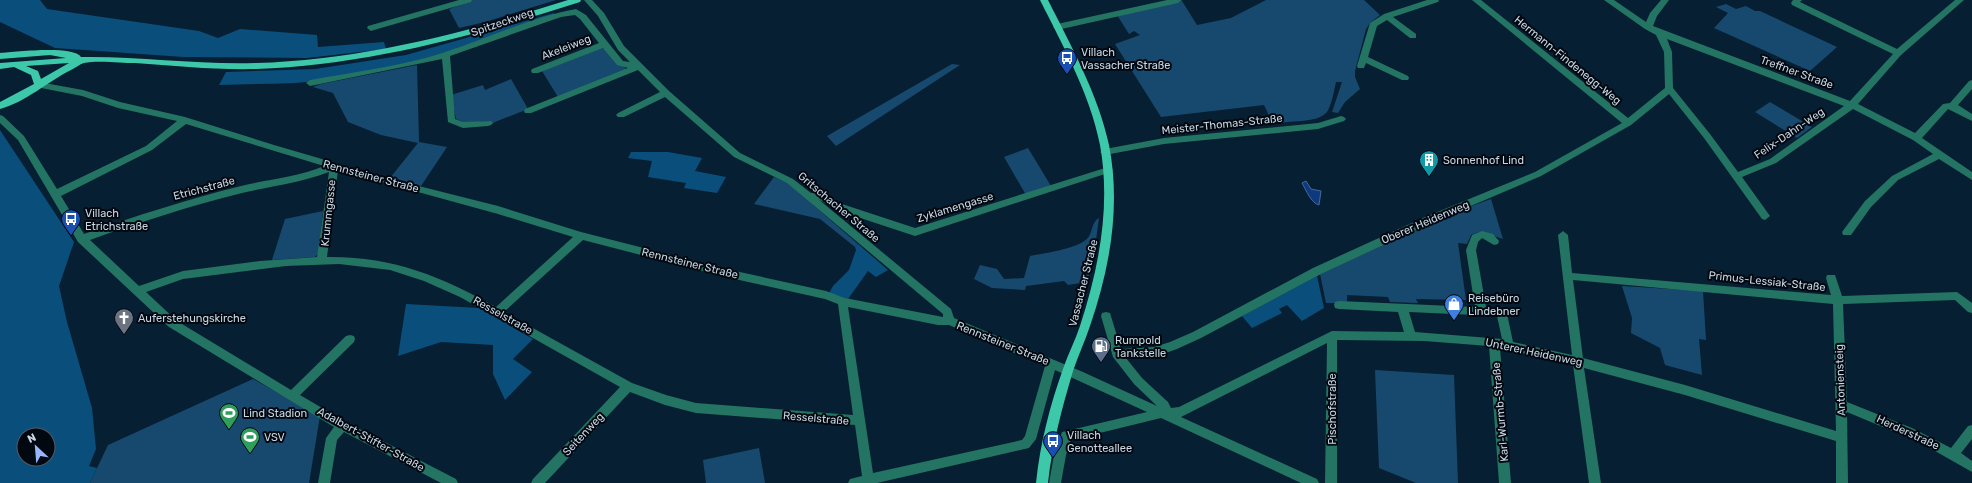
<svg xmlns="http://www.w3.org/2000/svg" width="1972" height="483" font-family="Rubik,sans-serif">
<rect width="100%" height="100%" fill="#071f32"/>
<g fill="#17496f">
<path d="M473 0H556L485 22 459 28 449 9Z"/>
<path d="M1266 0H1364L1380 15 1370 23 1366 29 1355 71V77L1360 89 1345 102 1338 113 1332 112 1342 82H1336C1334 91 1332 104 1327 112 1317 124 1287 120 1273 124L1264 105 1161 117 1115 44 1140 35 1134 31 1129 34 1117 15 1182 1 1197 25 1231 18Z"/>
<path d="M1726 4 1736 9 1746 6 1755 11H1760L1837 47 1810 71 1714 28 1728 13 1716 7Z"/>
<path d="M602 48C612 50 616 64 626 68L625 70 558 97 542 71Z"/>
<path d="M952 64 960 65 836 146 827 136Z"/>
<path d="M417 65 419 142 447 147 421 186 390 178 418 143 381 135 348 122 333 93 313 87 321 84Z"/>
<path d="M511 79 528 109 490 124V121L465 123 456 119 451 95 483 85 485 90Z"/>
<path d="M1770 102 1812 127 1797 138 1755 112Z"/>
<path d="M1028 148 1051 186 1026 195 1004 157Z"/>
<path d="M774 177 788 183 858 244 855 247 820 219 754 204Z"/>
<path d="M1491 199 1503 239 1485 233 1479 232 1471 235 1467 244 1458 243 1466 300 1416 299 1418 303 1390 302 1388 297 1347 295V303H1326L1320 274 1455 212Z"/>
<path d="M323 211 318 254 315 257 272 260 285 219Z"/>
<path d="M1099 218 1094 255 1087 282 1068 285 1064 281 1026 286 1025 290 992 288 974 279 980 265 997 269 1004 279 1024 278 1030 256C1045 253 1076 249 1087 239 1093 233 1091 222 1099 218Z"/>
<path d="M1622 286 1703 291 1706 340 1699 339 1702 375 1665 365 1660 348 1631 333 1632 318Z"/>
<path d="M1375 370 1454 375 1458 483H1416L1379 468Z"/>
<path d="M253 379 320 416 309 483H90L108 445Z"/>
<path d="M759 448 765 483H706L703 460Z"/>
</g>
<g fill="#0a4e7c" fill-rule="evenodd">
<path d="M0 0H40L47 9 199 31 218 38 240 29 317 35 318 47 384 42 386 49 307 58 183 57 99 51 55 48 0 22Z"/>
<path d="M554 13V15C470 45 385 76 295 83 270 84 245 84 219 85L226 72 315 69 406 55Z"/>
<path d="M0 130 74 242 59 286 67 322 92 408 96 449 89 466 97 468 90 483H0ZM24 435H48V459H24Z"/>
<path d="M631 152H668L702 158 695 171 726 177 717 193 684 188 686 183 648 177 652 161 628 158Z"/>
<path d="M858 244 888 270 876 277 868 271 848 299 829 293 833 286 849 270 856 250 855 247Z"/>
<path d="M1317 276 1324 308 1302 321 1287 305 1279 309 1282 313 1252 328 1242 316Z"/>
<path d="M406 304 479 308 533 339 513 359 532 372 505 400 493 374V345L441 342 398 356Z"/>
</g>
<path fill="#0e3a7d" stroke="#46699c" d="M1306 181 1311 189 1321 191 1319 205C1311 203 1306 190 1302 183Z"/>
<g fill="none" stroke-linecap="round" stroke-linejoin="round">
<g fill="#237462" fill-rule="evenodd">
<path d="M459 0H472L471 2 374 30 371 31 367 28 368 26Z"/>
<path d="M584 0H592L604 13 624 46 669 91 740 153 793 179 811 193 819 191 822 192 842 204 915 228 1105 168H1111L1113 170 1111 172 915 236 836 210 818 199 951 309 954 318 1083 372 1157 406 1134 384 1113 357 1101 316 1102 313 1106 312 1110 313 1121 349 1154 347 1170 342 1193 332 1313 268 1425 217 1535 172 1622 123 1472 0H1481L1628 118 1665 88 1664 52 1656 35 1645 29 1604 0H1614L1646 22 1650 13 1661 0H1669L1657 16 1653 26 1850 101 1893 54 1792 5 1791 3 1793 0H1802L1800 2 1897 49 1955 0H1964L1901 55 1858 104 1915 133 1943 104 1950 103 1969 81 1972 80V89L1958 105 1972 114V121L1948 109 1922 138 1972 172V180L1939 159 1898 180 1871 207 1851 235H1843L1842 232 1865 201 1892 176 1933 154 1913 140 1853 109 1776 163 1742 177 1770 216 1765 220 1762 219 1704 138 1669 94 1631 125 1541 176 1431 223 1321 274 1201 338 1177 349 1154 357 1126 358 1142 378 1168 402 1171 408 1179 407 1332 331 1404 332 1398 312 1339 309 1335 308 1334 305 1335 302 1339 301 1475 307 1466 250 1472 235 1482 231 1493 234 1499 241 1498 244 1494 245 1482 238 1478 242 1476 250 1486 307 1506 309 1513 342 1572 355 1558 235 1563 231 1568 235 1572 273 1831 295 1826 278 1827 275H1835L1842 296 1957 292 1972 303V313L1968 312 1955 300 1843 304 1847 402 1912 428 1951 448 1968 426 1972 425V439L1961 453 1972 461V472L1921 443 1847 412 1848 483H1836V441L1685 395 1584 368 1601 483H1589L1573 365 1500 348 1511 483H1499L1489 346 1424 341 1337 340V483H1325L1327 343 1181 417 1317 479 1319 483H1301L1161 418 1071 440 1066 455 1061 483H1049L1054 455 1062 432 1147 412 1055 370 1036 439 1029 448 877 483H848L850 479 862 476 855 425 696 413 665 405 630 392 545 483H531L533 479 620 387 460 297 424 281 390 270 339 264 286 266 183 279 146 292 177 321 291 390 346 336 350 335 354 336 355 339 354 342 300 395 346 422 456 479 458 483H441L344 432 337 440 330 483H318L326 438 334 427 169 327 78 242 18 140 0 123V115L3 116 24 136 57 189 146 146 177 121 118 108 82 96 36 87 35 85 39 82 83 90 120 102 185 117 274 145 387 178 498 206 581 232 726 269 826 291 845 298 943 317V314L787 183 734 157 665 97 624 117H618L616 115 618 113 660 92 638 70 531 113H525L524 111 525 109 628 68 617 65 603 48 538 73H532L531 71 532 69 599 43 580 19 575 15 561 17 450 56 455 119 463 122 491 121 493 123 491 125 488 126 463 128 448 122 442 59 310 86 306 83 310 80C355 72 402 66 445 52 489 38 531 17 576 9L586 15 623 61 630 62 618 50 598 16ZM1667 39 1844 106 1770 159 1738 172 1710 134 1673 88 1672 52ZM186 124 324 166C298 177 269 179 241 186 188 199 136 216 84 234L61 196 152 150ZM338 170 498 214 573 237 496 307C441 276 391 256 327 257ZM329 172 317 257 260 261 183 271 139 286 90 240C140 222 190 206 242 193 271 186 301 183 329 172ZM583 240 726 277 825 299 838 304 853 415 696 403 666 395 632 383 504 312ZM1573 280 1833 304 1836 431 1685 385 1583 358ZM848 307 938 325H949L1045 366 1025 436 1022 440 873 473ZM1409 312 1497 316 1502 339 1415 332Z"/>
<path d="M1167 0H1182L1178 3 1057 30 1053 27 1057 24Z"/>
<path d="M1427 0H1439L1438 2 1393 17 1416 34V38H1410L1387 20 1377 26 1368 57 1408 76 1409 78 1408 80H1402L1366 63 1364 68H1358L1357 66 1370 23 1384 14Z"/>
<path d="M1341 116 1344 117 1346 119 1344 121 1318 129 1164 144 1105 155 1100 152 1105 149 1164 138 1318 123Z"/>
</g>
<g fill="#3ec8aa" fill-rule="evenodd">
<path d="M568 0H581L580 2C474 36 367 65 256 69 216 70 175 66 135 63 123 63 96 60 84 63 80 64 75 68 71 70 47 82 26 102 0 109V102L34 84 31 75 14 67 0 69V63L66 58 50 55 0 59V53C15 52 73 45 81 57 140 56 198 65 256 63 364 60 467 32 568 0ZM69 63 41 79 38 71 26 66Z"/>
<path d="M1040 0H1048C1071 46 1098 94 1109 145 1121 206 1110 268 1090 326 1085 341 1078 356 1073 371 1062 408 1052 445 1048 483H1036C1040 444 1050 405 1063 369 1068 354 1075 341 1080 326 1099 268 1111 206 1100 145 1090 94 1063 46 1040 0Z"/>
</g>
</g>
<defs>
<g id="bus-pin" transform="scale(1)"><path d="M0 17L-7.5 6A9.5 9.5 0 1 1 7.5 6Z" fill="#1a4fb4" stroke="#020810"/><path d="M-5-6H5V4H4V6H2V4H-2V6H-4V4H-5ZM-3.5-4V0h7V-4ZM-3.5 1.2v1.5H-2V1.2ZM2 1.2v1.5H3.5V1.2Z" fill="#fff"/></g>
<g id="building-pin" transform="scale(1)"><path d="M0 17L-7.5 6A9.5 9.5 0 1 1 7.5 6Z" fill="#0f9aa8" stroke="#020810"/><path d="M-4-6H4V6H1V3H-1V6H-4ZM-2.5-4.3h1.7v1.8h-1.7ZM.8-4.3h1.7v1.8H.8ZM-2.5-1h1.7V.8h-1.7ZM.8-1h1.7V.8H.8Z" fill="#fff"/></g>
<g id="shop-pin" transform="scale(1)"><path d="M0 17L-7.5 6A9.5 9.5 0 1 1 7.5 6Z" fill="#3f7fe0" stroke="#020810"/><path d="M-5-2.5h2.3a2.7 3.5 0 0 1 5.4 0H5L5.5 6h-11ZM-1.5-2.5h3a1.5 2.3 0 0 0-3 0Z" fill="#fff"/></g>
<g id="church-pin" transform="scale(1)"><path d="M0 17L-7.5 6A9.5 9.5 0 1 1 7.5 6Z" fill="#6b7280" stroke="#020810"/><path d="M-1.2-6h2.4v3.5h3.3v2.4h-3.3V6h-2.4V-.1h-3.3v-2.4h3.3Z" fill="#fff"/></g>
<g id="fuel-pin" transform="scale(1)"><path d="M0 17L-7.5 6A9.5 9.5 0 1 1 7.5 6Z" fill="#5c6f8a" stroke="#020810"/><path d="M-5.5-6h7V0h2V4h1.3V-2.5L3-4.5l.8-.8L6-3V5H2.5V1h-1V6h-7ZM-4.2-4.7v3.2H.2V-4.7Z" fill="#fff"/></g>
<g id="stadium-pin" transform="scale(1)"><path d="M0 17L-7.5 6A9.5 9.5 0 1 1 7.5 6Z" fill="#2e9e5b" stroke="#020810"/><path d="M0-5a6.5 5 0 1 0 0 10a6.5 5 0 1 0 0-10ZM-3.5-1.8h7v3.6h-7Z" fill="#fff"/></g>
</defs>
<g fill-rule="evenodd">
<use href="#bus-pin" x="1067" y="58"/>
<use href="#building-pin" x="1429" y="160"/>
<use href="#bus-pin" x="71" y="219"/>
<use href="#shop-pin" x="1454" y="304"/>
<use href="#church-pin" x="124" y="318"/>
<use href="#fuel-pin" x="1101" y="346"/>
<use href="#stadium-pin" x="229" y="413"/>
<use href="#stadium-pin" x="250" y="437"/>
<use href="#bus-pin" x="1053" y="441"/>
</g>
<g text-anchor="middle" stroke-width="4" stroke-linejoin="round" paint-order="stroke">
<g font-size="11" fill="#c9d7e4" stroke="#020810">
<text transform="translate(502 22) rotate(-19)" y="4">Spitzeckweg</text>
<text transform="translate(566 47) rotate(-21)" y="4">Akeleiweg</text>
<text transform="translate(1568 60) rotate(39)" y="4">Hermann-Findenegg-Weg</text>
<text transform="translate(1797 72) rotate(20)" y="4">Treffner Straße</text>
<text transform="translate(1222 124) rotate(-6)" y="4">Meister-Thomas-Straße</text>
<text transform="translate(1789 133) rotate(-34)" y="4">Felix-Dahn-Weg</text>
<text transform="translate(371 176) rotate(15)" y="4">Rennsteiner Straße</text>
<text transform="translate(204 188) rotate(-15)" y="4">Etrichstraße</text>
<text transform="translate(839 207) rotate(40)" y="4">Gritschacher Straße</text>
<text transform="translate(955 207) rotate(-17)" y="4">Zyklamengasse</text>
<text transform="translate(328 213) rotate(-84)" y="4">Krummgasse</text>
<text transform="translate(1425 222) rotate(-23)" y="4">Oberer Heidenweg</text>
<text transform="translate(690 263) rotate(14)" y="4">Rennsteiner Straße</text>
<text transform="translate(1767 281) rotate(6)" y="4">Primus-Lessiak-Straße</text>
<text transform="translate(1083 283) rotate(-76)" y="4">Vassacher Straße</text>
<text transform="translate(503 315) rotate(29)" y="4">Resselstraße</text>
<text transform="translate(1003 343) rotate(22)" y="4">Rennsteiner Straße</text>
<text transform="translate(1534 352) rotate(12)" y="4">Unterer Heidenweg</text>
<text transform="translate(1840 380) rotate(-92)" y="4">Antoniensteig</text>
<text transform="translate(1332 409) rotate(-90)" y="4">Pischofstraße</text>
<text transform="translate(1500 412) rotate(-95)" y="4">Karl-Wurmb-Straße</text>
<text transform="translate(816 418) rotate(5)" y="4">Resselstraße</text>
<text transform="translate(1908 432) rotate(25)" y="4">Herderstraße</text>
<text transform="translate(583 434) rotate(-47)" y="4">Seitenweg</text>
<text transform="translate(371 439) rotate(29)" y="4">Adalbert-Stifter-Straße</text>
</g>
<g font-size="11" fill="#c9d7e4" stroke="#020810" text-anchor="start">
<text x="1081" y="56">Villach<tspan x="1081" dy="13">Vassacher Straße</tspan></text>
<text x="1443" y="164">Sonnenhof Lind</text>
<text x="85" y="217">Villach<tspan x="85" dy="13">Etrichstraße</tspan></text>
<text x="1468" y="302">Reisebüro<tspan x="1468" dy="13">Lindebner</tspan></text>
<text x="138" y="322">Auferstehungskirche</text>
<text x="1115" y="344">Rumpold<tspan x="1115" dy="13">Tankstelle</tspan></text>
<text x="243" y="417">Lind Stadion</text>
<text x="1067" y="439">Villach<tspan x="1067" dy="13">Genotteallee</tspan></text>
<text x="264" y="441">VSV</text>
</g>
</g>
<g transform="translate(36 447) rotate(334)"><circle r="19" fill="#020810" stroke="#525b65"/>
<path d="M0-3L7 15L0 10L-7 15Z" fill="#97b6fd"/>
<text y="-6" font-size="11" font-weight="bold" text-anchor="middle" fill="#c9d7e4">N</text>
</g>
</svg>
